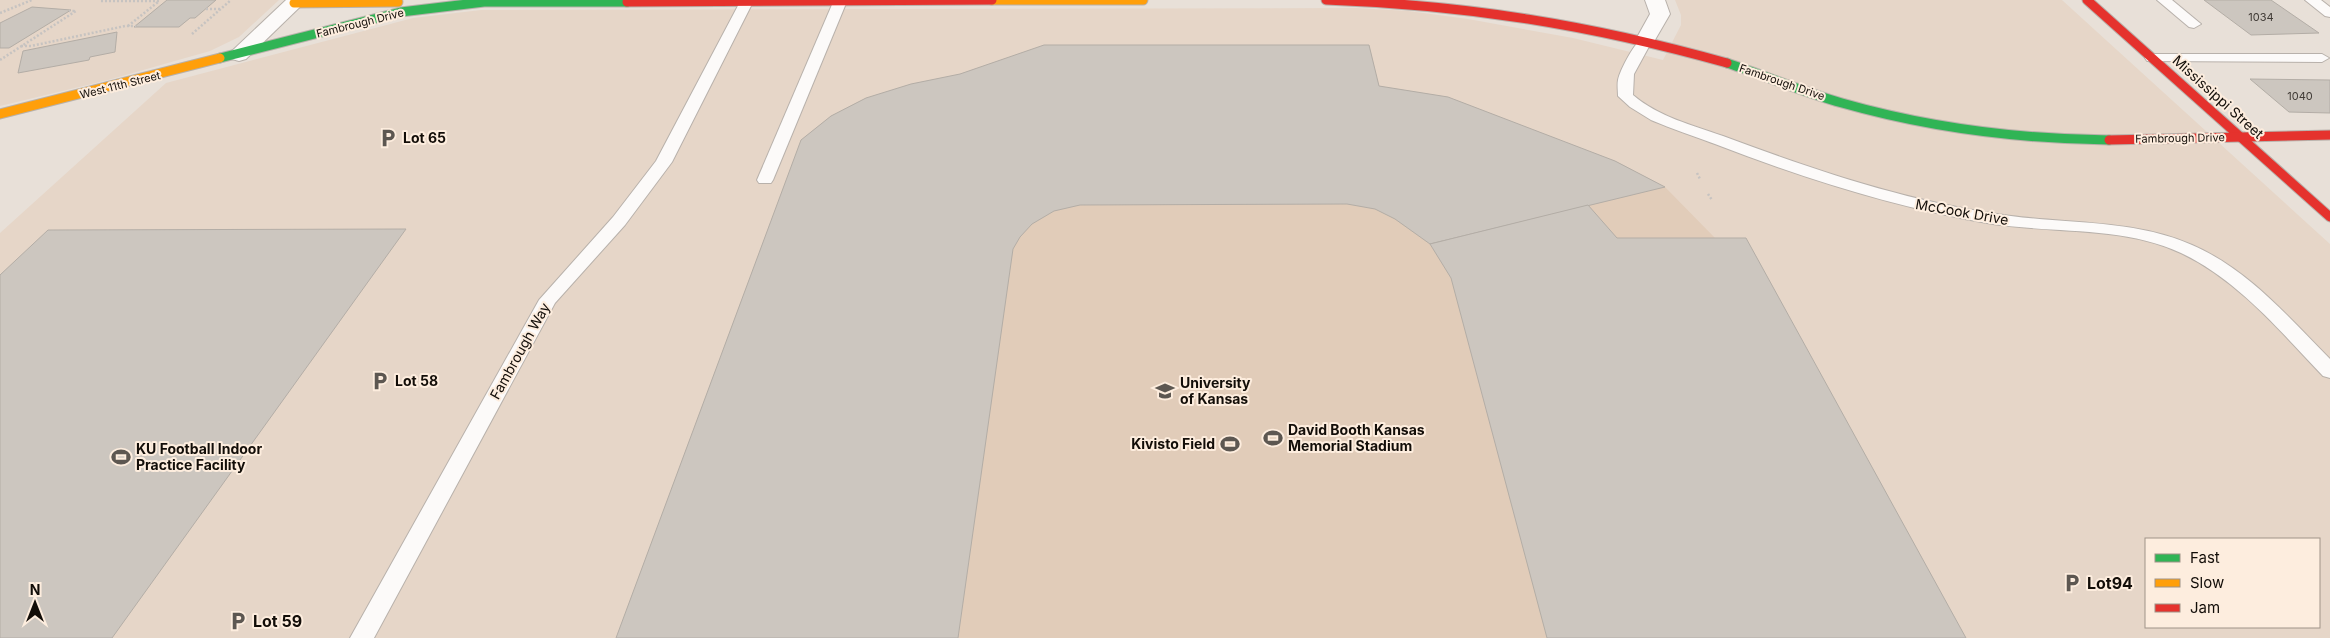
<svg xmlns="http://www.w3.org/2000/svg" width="2330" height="638" font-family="Inter,sans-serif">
<rect width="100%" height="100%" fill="#e8e0d8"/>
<g fill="#e6d6c8" fill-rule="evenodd">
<path d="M0 0H279L239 37 210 51 108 80 0 106Z"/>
<path d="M1675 0H2062L2330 244V638H0V233L166 83 413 18 481 10 1356 8 1408 11 1468 19 1573 38 1663 60 1681 25V15ZM2146 539H2319V627H2146Z"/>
</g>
<path fill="#e1ccb9" d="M1044 45H1369L1379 86 1448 97 1615 161 1665 187 1715 238 1966 638H616L801 140 831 116 866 98 960 74Z"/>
<g fill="#ccc6bf" stroke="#b3ada6">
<path d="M167 0H216L195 18H190L179 27H134Z"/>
<path d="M2204 0H2271L2319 33 2251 35Z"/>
<path d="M32 7 71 10 9 48H0V23Z"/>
<path d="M117 32 115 52 90 57 89 60 18 73 23 51Z"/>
<path d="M1044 45H1369L1379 86 1448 97 1615 161 1665 187 1430 244 1395 219 1375 209 1347 204 1080 205 1054 211 1032 224 1020 237 1013 249 958 638H616L801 140 831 116 866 98 911 84 960 74Z"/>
<path d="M2250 79 2330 80V113L2289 112Z"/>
<path d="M1588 205 1617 238H1746L1966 638H1547L1451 278 1430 244Z"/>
<path d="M406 229 112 638H0V275L48 230Z"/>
</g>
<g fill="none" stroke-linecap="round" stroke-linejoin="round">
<g stroke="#b8b1ab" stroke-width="2">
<g id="lane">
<path d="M741 0H751L753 2 672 162 625 225 555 303 374 638H350L539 300 613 217 656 161Z"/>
<path d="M834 0 847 1 773 180 771 183H759L757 180Z"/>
<path d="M2157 0H2172L2201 24 2194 28 2189 27Z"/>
<path d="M2305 0H2321L2330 7V17L2325 16Z"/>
<path d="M1645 37 1652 41 1634 74 1633 95C1659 117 1692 125 1723 136 1817 171 1911 203 2011 216 2071 224 2135 220 2192 245 2248 269 2288 317 2330 359V378L2323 376C2280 331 2238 280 2181 253 2122 225 2050 234 1987 223 1893 207 1803 178 1715 144 1694 136 1672 129 1651 120L1630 107 1618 96C1618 91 1617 85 1618 80 1620 70 1636 39 1645 37Z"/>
<path d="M2152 54H2322L2329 58 2322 62 2147 61 2145 58Z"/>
</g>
</g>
<g stroke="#b8b1ab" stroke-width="2">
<g id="street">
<path d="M286 0H307L246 59 239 61 232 59 228 55 232 51Z"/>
<path d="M1645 0H1665L1670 14 1652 45 1645 47 1638 45 1635 41 1650 14Z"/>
</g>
</g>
<g stroke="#b8b1ab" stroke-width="11">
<g id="fast">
<path d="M220 58 401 12 484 2H627"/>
<path d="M1727 63C1766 76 1803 92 1842 103 1930 128 2018 139 2109 140"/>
</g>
</g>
<g stroke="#b8b1ab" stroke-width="11">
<g id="slow">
<path d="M992 0H1143"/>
<path d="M294 3 398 2"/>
<path d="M0 114 220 58"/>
</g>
</g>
<g stroke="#b8b1ab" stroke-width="11">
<g id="jam">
<path d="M1326 0C1467 5 1591 25 1727 63"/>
<path d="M2087 0 2330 217"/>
<path d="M627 2 992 0"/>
<path d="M2109 140 2330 135"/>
</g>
</g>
<g stroke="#c6c3c1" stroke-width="2.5" stroke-dasharray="2 2" stroke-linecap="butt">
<path d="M101 1H159"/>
<path d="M206 9H220"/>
<path d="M0 13 32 0"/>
<path d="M128 26 158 2"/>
<path d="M192 34 231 0"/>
<path d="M21 46H31L125 26H136"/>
<path d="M0 60 76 11H69"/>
<path d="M1697 173 1700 179"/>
<path d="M1708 194 1712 200"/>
</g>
<use href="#lane" fill="#fcfaf9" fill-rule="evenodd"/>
<use href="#street" fill="#fcfaf9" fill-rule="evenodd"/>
<use href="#fast" stroke="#30b455" stroke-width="9"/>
<use href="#slow" stroke="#ff9f0a" stroke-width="9"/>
<use href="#jam" stroke="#e5322d" stroke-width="9"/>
</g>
<defs>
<g id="parking-bare" transform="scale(1.5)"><path d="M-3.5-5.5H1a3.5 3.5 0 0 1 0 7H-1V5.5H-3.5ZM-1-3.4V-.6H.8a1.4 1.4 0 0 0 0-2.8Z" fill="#5d5751" stroke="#fdedde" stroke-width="2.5" paint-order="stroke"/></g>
<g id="university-bare" transform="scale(1.5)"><path d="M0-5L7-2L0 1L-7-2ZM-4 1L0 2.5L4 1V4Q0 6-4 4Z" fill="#5d5751" stroke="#fdedde" stroke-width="2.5" paint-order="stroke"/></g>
<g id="stadium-bare" transform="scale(1.5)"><path d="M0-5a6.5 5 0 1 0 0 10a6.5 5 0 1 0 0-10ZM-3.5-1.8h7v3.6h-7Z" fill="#5d5751" stroke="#fdedde" stroke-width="2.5" paint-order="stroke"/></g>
</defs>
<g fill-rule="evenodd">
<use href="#parking-bare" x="388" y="138"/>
<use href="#parking-bare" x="380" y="381"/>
<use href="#university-bare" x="1165" y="391"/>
<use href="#stadium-bare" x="1273" y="438"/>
<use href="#stadium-bare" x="1230" y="444"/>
<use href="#stadium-bare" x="121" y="457"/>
<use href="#parking-bare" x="2072" y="583"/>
<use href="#parking-bare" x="238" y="621"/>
</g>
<g text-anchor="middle" stroke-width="4" stroke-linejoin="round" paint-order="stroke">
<g font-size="11" fill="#403b36">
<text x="2261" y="21">1034</text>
<text x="2300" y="100">1040</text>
</g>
<g font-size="11" fill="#120d08" stroke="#fdedde">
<text transform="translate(360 23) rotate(-14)" y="4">Fambrough Drive</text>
<text transform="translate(1782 82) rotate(19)" y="4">Fambrough Drive</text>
<text transform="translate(120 85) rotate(-14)" y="4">West 11th Street</text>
<text transform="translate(2180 138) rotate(-1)" y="4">Fambrough Drive</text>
</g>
<g font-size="14" fill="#120d08" stroke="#fdedde">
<text transform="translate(2218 97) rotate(42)" y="5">Mississippi Street</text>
<text transform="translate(1962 212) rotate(10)" y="5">McCook Drive</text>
<text transform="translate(520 351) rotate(-61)" y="5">Fambrough Way</text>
</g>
<g font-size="14" font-weight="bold" fill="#120d08" stroke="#fdedde" text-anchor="start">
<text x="403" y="143">Lot 65</text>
<text x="395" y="386">Lot 58</text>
<text x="1180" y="388">University<tspan x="1180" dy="16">of Kansas</tspan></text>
<text x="1288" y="435">David Booth Kansas<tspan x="1288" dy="16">Memorial Stadium</tspan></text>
<text x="1215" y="449" text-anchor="end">Kivisto Field</text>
<text x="136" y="454">KU Football Indoor<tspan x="136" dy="16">Practice Facility</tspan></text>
</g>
<g font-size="16" font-weight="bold" fill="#120d08" stroke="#fdedde" text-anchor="start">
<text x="2087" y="589">Lot94</text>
<text x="253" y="627">Lot 59</text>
</g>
</g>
<rect x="2145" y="538" width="175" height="90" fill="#fdedde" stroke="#9f9388"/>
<rect x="2155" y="554" width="25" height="8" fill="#30b455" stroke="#9f9388"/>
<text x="2190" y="563" font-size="15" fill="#120d08">Fast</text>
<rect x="2155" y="579" width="25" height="8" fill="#ff9f0a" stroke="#9f9388"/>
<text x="2190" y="588" font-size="15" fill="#120d08">Slow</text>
<rect x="2155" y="604" width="25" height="8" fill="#e5322d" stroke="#9f9388"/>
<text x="2190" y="613" font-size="15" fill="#120d08">Jam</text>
<g transform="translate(35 603)" stroke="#fdedde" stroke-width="4" paint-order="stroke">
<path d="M0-4L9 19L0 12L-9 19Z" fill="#120d08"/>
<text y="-8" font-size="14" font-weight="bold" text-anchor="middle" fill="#120d08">N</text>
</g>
</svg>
